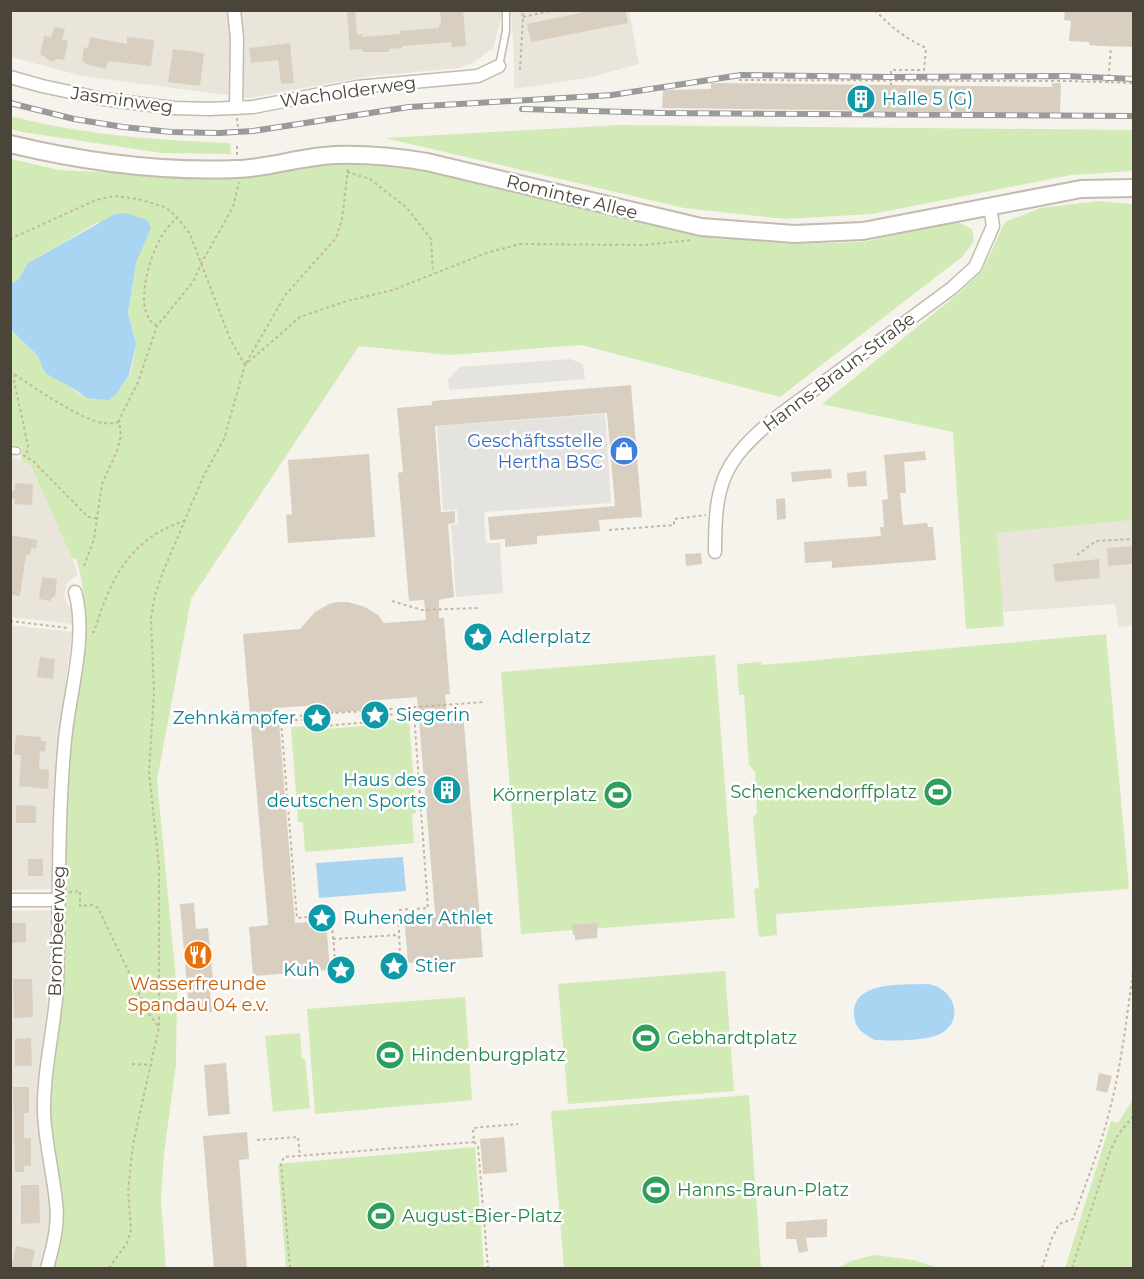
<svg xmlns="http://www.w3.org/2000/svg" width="1144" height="1279" font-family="Montserrat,sans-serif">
<rect width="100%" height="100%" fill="#f6f3ec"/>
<g fill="#eae5da">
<path d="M10 11H509L502 14 493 48 473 63 459 68 371 76 249 98 82 76 11 57Z"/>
<path d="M511 11H629L639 64 587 78 514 89V52Z"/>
<path d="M11 455 31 466 72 558 78 574 67 583 64 594 66 602 73 611 72 624 11 617Z"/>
<path d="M1133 520V625L1119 627 1115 604 1002 612 997 533Z"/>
<path d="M11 625 72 632 56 764 53 889 11 890Z"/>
<path d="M52 910 50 977 37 1101 41 1150 51 1209 48 1244 41 1268H11L10 911Z"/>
</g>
<g fill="#d2eab5">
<path d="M11 116C82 135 156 140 230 143L231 154 162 153 22 132 11 129Z"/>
<path d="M621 125 1133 130V171L1071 175 872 214 785 219 684 208 385 138Z"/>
<path d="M11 159 59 170 236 179 334 163 376 164 427 170 625 219 712 237 791 244 863 242 956 221 972 229 974 241 962 257 780 397 581 345 450 355 359 346 191 599 157 780 177 991 176 1065 164 1153 161 1200 166 1268H54C73 1209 51 1169 50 1111 48 1051 60 990 64 930 68 868 64 805 70 743 76 682 96 619 76 559L72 558 31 466 21 460 22 447 11 445 10 330 38 356 43 369 86 398 118 392 130 375 136 344 128 313 136 263 141 251 98 222 28 263 18 280 11 283Z"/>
<path d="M1098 201 1133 204V520L997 533 1004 626 966 629 953 432 822 404 959 293 982 271 1005 222 1041 208Z"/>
<path d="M1106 634 1129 889 776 914 777 935 759 937 754 889 759 888 753 818 757 812 755 772 749 765 744 695H739L737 664 761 662 762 665Z"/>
<path d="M715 655 735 918 521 934 501 672Z"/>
<path d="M409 719 416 813 412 814 414 843 305 852 303 822H298L291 727 312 726V730L388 724V720Z"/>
<path d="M725 971 734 1091 568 1104 558 984Z"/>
<path d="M465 997 472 1100 315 1114 307 1009Z"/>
<path d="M300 1033 302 1059H305L310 1108 273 1112 265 1036Z"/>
<path d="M749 1095 761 1268H564L551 1111Z"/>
<path d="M1133 1099V1268H1065L1111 1121 1118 1123Z"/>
<path d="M475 1147 484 1268H286L278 1164Z"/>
<path d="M874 1255 913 1260 939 1268H838L851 1261Z"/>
</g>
<g fill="#e5e3e0">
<path d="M570 359 583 364 585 379 449 390 448 379 460 367Z"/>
<path d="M605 414 611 503 484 512 486 543H500L503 593 456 597 451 525 458 524 457 510H443L437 426Z"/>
</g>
<g fill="#a9d4f2">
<path d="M126 213 147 220 151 228 136 263 128 313 136 344 129 375 118 392 109 400 86 398 79 392 47 374 43 369 38 356 11 330V283L18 280 28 263 115 214Z"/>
<path d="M403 857 406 891 319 898 316 863Z"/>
<path d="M928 984C954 988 966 1020 940 1034 926 1041 891 1041 875 1040 864 1035 855 1028 854 1016 851 980 904 985 928 984Z"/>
</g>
<g fill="#d8cfc1">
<path d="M347 10H355L357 35 362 34V37L400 34V31L439 28V25H441L440 10H463L466 46 452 47 451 42 402 46V48L389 49V52H363L362 49 350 50Z"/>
<path d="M594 10H625L628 23 531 42 527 24Z"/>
<path d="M1065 10H1134V47L1101 46 1089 45V42L1069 41 1071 21 1064 20Z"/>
<path d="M54 27 65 29 62 39 68 41 64 60 57 59 51 62 44 56 40 55 44 36 51 37Z"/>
<path d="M90 37 127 44V37L154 40 151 66 108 61 106 69 85 64V62L82 61 84 47 88 48Z"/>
<path d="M290 43 294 83 281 84 278 60 251 63 249 48Z"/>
<path d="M173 49 204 53 200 86 168 82Z"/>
<path d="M711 83 1052 87V83H1061L1060 113 662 108 663 90 711 89Z"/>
<path d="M631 385 642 517 599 520 600 531 537 536V544L505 547V539L490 540 488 517 615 506 607 413 435 426 441 512 455 511V523L448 524 454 597 439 600V618H444L450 694 445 695 447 713 463 712 483 957 408 963 404 914 435 912 417 697 379 700 381 709 317 714 316 705 278 708 295 923 326 921 330 970 253 976 249 927 268 925 243 634 300 629 315 612 329 604 338 602H348L365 607 378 615 384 623 426 620 424 600 409 601 398 473 403 472 397 408 432 405V401Z"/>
<path d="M925 451 926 460 904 462 906 493H900L903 525 927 523 928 527H933L936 560 832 568V561L805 563 804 542 881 536 880 527H884L882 500 888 499 884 455Z"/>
<path d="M369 454 375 537 288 543 286 515 292 514 288 460Z"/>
<path d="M831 469 832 478 792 482 791 472Z"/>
<path d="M866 471 867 486 848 487 847 473Z"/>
<path d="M15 483 33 484 32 505 14 504 15 499H11V490H15Z"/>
<path d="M785 498 786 519 777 520 776 499Z"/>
<path d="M10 535 37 540 36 549 31 548 30 555 26 554 20 596 11 595 10 591Z"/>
<path d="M1134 546V564L1108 566 1107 548Z"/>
<path d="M701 553 702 564 686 566 685 554Z"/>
<path d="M1099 559 1100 578 1055 582 1053 564Z"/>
<path d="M42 577 57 579 55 597H52L51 601 39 599Z"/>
<path d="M40 657 55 659 53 679 37 677Z"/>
<path d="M16 735 41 737V741H46L45 752 40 751 39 769 49 770 48 789 19 786 21 755H14Z"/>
<path d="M16 805 36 806V823H16Z"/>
<rect x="28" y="859" width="15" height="17"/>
<path d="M194 903 196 929 208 928 213 980 209 981 212 1012 196 1013V1010H189L180 904Z"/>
<path d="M10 923H26V942L10 943Z"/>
<path d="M598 923 597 938 575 940V935H573L572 925Z"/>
<path d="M13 979H32L33 1017 14 1018Z"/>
<path d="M31 1038 32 1066H15V1039Z"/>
<path d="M226 1063 230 1114 208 1116 204 1065Z"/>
<path d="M1099 1073 1112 1076 1107 1093 1096 1090Z"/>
<path d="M13 1087H29V1113H24V1138H31V1166H24V1172H15Z"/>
<path d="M247 1132 249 1159 239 1160 247 1269H214L203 1136Z"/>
<path d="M504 1137 507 1172 483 1174 480 1139Z"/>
<path d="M21 1185H39L40 1223 21 1224Z"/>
<path d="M827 1219V1237L806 1238 808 1251 799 1253 796 1239H786V1222Z"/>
<path d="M16 1246 35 1250 31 1269H11Z"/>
</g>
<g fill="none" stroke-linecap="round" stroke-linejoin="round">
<g stroke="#c2bbae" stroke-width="9">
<g id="service">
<path d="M499 66 506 31V10"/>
<path d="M10 450 17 451"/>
</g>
</g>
<g stroke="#c2bbae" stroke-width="15">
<g id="minor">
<path d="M234 10 237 38 236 108"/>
<path d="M10 77 42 86 103 99 174 108 209 109 253 107 357 87 478 76 499 66"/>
<path d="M715 552C715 485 721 463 774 419L952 288 975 267 993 226 990 207"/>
<path d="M10 900H58"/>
<path d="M47 1268C53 1247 59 1224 56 1202 53 1172 45 1142 44 1112 43 1069 55 1028 57 985 60 904 57 822 65 740 69 695 88 636 75 592"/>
</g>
</g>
<g stroke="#c2bbae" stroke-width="20">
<path id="tertiary" d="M10 144C84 162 161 172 237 169 270 168 303 156 336 155 366 154 397 157 427 162L701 227 794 234 863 231 1081 189 1134 188"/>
</g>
<g stroke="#c4b79f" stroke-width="2" stroke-dasharray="3 3" stroke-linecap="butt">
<path d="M875 10C891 27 905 38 926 48L924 70H891V85"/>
<path d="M523 17 554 10"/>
<path d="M520 70 523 17 522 10"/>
<path d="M739 80 1068 81 1134 83"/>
<path d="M1108 83 1111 47"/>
<path d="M237 118 238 127"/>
<path d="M237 155V143"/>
<path d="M347 172 370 179 407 208 431 239 433 273"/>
<path d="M10 239 96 200 114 196 138 199 165 207 177 217 190 234 230 339 245 365"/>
<path d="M157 326C132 313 149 259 160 239 164 231 171 224 177 217"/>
<path d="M246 363 286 294 336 238 342 219 348 169"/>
<path d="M10 371C30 385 82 421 104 423 109 424 114 423 119 422"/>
<path d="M15 374 14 381 28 446 26 456"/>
<path d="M23 455 34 462 88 517 97 518"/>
<path d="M609 530 674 525V519L706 515"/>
<path d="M1077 555 1096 541 1134 539"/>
<path d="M84 566 94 539 102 484 117 451 121 436 119 420 138 382 157 326 193 282 202 262 233 207 239 182"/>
<path d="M392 601 422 610 479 608"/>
<path d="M10 621 68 628"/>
<path d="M92 632H94C110 580 129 539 184 521"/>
<path d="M228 721 484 702"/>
<path d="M69 892 80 891V906L93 905 98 908 149 1014 158 1026"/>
<path d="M333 939 399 935"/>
<path d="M337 981 331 915 297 918 281 721 312 719 313 727 385 721V715L414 713 428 908 398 910 401 977"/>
<path d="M132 1064 152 1065"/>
<path d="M257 1140 298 1137 300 1156"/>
<path d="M474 1142 478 1146 488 1268"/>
<path d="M109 1268 127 1243 131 1230 128 1192 133 1144 159 1027V867L149 772 154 692 151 618 155 595 163 572 203 477 224 439 245 365 300 317 347 301 393 290 489 252 520 244 644 245 693 240"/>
<path d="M290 1268 281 1163 284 1157 474 1142 473 1128 518 1124"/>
<path d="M1042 1268 1052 1238 1059 1224 1073 1219C1086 1183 1101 1146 1110 1109 1122 1062 1127 1014 1134 966"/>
<path d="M1072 1268 1111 1149 1118 1135 1134 1115"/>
</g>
<use href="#service" stroke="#fff" stroke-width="6"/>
<use href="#minor" stroke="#fff" stroke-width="12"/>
<use href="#tertiary" stroke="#fff" stroke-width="16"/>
<g stroke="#9a9a9a" stroke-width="6">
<g id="rail">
<path d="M10 103 74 119 123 127 171 132 219 133 253 131 409 107 612 95 741 75 891 77 1065 76 1134 79"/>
<path d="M522 109 662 113 1134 116"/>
</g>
</g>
<use href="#rail" stroke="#fff" stroke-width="4" stroke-dasharray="11" stroke-linecap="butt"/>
</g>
<defs>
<g id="building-disc" transform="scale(1.5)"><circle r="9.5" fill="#0f9aa8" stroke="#fff"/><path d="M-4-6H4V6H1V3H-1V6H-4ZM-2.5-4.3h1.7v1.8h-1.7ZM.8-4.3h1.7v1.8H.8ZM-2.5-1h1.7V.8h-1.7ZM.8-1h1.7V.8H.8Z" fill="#fff"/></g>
<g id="shop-disc" transform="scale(1.5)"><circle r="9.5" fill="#3f7fe0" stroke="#fff"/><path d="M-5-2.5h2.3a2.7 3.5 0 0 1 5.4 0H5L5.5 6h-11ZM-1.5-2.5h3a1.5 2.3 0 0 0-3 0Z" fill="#fff"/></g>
<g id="sight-disc" transform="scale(1.5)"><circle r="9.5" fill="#0f9aa8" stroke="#fff"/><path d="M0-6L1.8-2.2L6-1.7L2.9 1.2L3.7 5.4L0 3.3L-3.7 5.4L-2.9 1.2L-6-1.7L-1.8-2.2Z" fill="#fff"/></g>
<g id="stadium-disc" transform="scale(1.5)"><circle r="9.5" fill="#2e9e5b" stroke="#fff"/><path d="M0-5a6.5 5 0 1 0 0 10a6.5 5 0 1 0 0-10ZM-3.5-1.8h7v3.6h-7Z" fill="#fff"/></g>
<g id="restaurant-disc" transform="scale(1.5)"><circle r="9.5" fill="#e8710a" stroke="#fff"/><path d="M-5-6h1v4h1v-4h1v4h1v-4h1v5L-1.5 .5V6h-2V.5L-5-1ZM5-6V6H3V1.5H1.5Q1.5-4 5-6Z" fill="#fff"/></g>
</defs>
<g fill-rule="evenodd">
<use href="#building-disc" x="861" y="99"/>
<use href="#shop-disc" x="624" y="451"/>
<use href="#sight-disc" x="478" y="637"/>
<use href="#sight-disc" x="375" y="715"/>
<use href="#sight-disc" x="317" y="718"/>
<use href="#building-disc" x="447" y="790"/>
<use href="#stadium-disc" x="938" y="792"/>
<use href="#stadium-disc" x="618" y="795"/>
<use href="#sight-disc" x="322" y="918"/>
<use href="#restaurant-disc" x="198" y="955"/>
<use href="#sight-disc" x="394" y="966"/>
<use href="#sight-disc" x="341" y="970"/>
<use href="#stadium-disc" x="646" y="1038"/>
<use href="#stadium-disc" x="390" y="1055"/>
<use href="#stadium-disc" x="656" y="1190"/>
<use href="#stadium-disc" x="381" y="1216"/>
</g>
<g text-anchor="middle" stroke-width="5" stroke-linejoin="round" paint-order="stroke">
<g font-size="18" fill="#4b4439" stroke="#fff">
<text transform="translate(348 92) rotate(-8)" y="6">Wacholderweg</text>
<text transform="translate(122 100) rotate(8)" y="6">Jasminweg</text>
<text transform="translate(572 197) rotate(14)" y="6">Rominter Allee</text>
<text transform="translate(839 372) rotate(-37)" y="6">Hanns-Braun-Straße</text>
<text transform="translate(57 931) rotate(-88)" y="6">Brombeerweg</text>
</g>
<g font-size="18" fill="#0d838f" stroke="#fff" text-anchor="start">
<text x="882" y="105">Halle 5 (G)</text>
<text x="499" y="643">Adlerplatz</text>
<text x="396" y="721">Siegerin</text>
<text x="296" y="724" text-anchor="end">Zehnkämpfer</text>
<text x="426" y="786" text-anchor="end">Haus des<tspan x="426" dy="21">deutschen Sports</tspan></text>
<text x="343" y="924">Ruhender Athlet</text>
<text x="415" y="972">Stier</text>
<text x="320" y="976" text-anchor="end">Kuh</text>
</g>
<g font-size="18" fill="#366cbe" stroke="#fff" text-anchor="end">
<text x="603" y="447">Geschäftsstelle<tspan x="603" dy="21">Hertha BSC</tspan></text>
</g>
<g font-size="18" fill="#27864d" stroke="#fff" text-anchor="start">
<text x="917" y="798" text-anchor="end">Schenckendorffplatz</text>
<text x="597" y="801" text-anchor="end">Körnerplatz</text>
<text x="667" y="1044">Gebhardtplatz</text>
<text x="411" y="1061">Hindenburgplatz</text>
<text x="677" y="1196">Hanns-Braun-Platz</text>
<text x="402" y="1222">August-Bier-Platz</text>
</g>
<g font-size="18" fill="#c56008" stroke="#fff">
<text x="198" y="990">Wasserfreunde<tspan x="198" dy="21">Spandau 04 e.v.</tspan></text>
</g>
</g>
<rect width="1144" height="1279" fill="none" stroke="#4b4439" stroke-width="24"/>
</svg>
